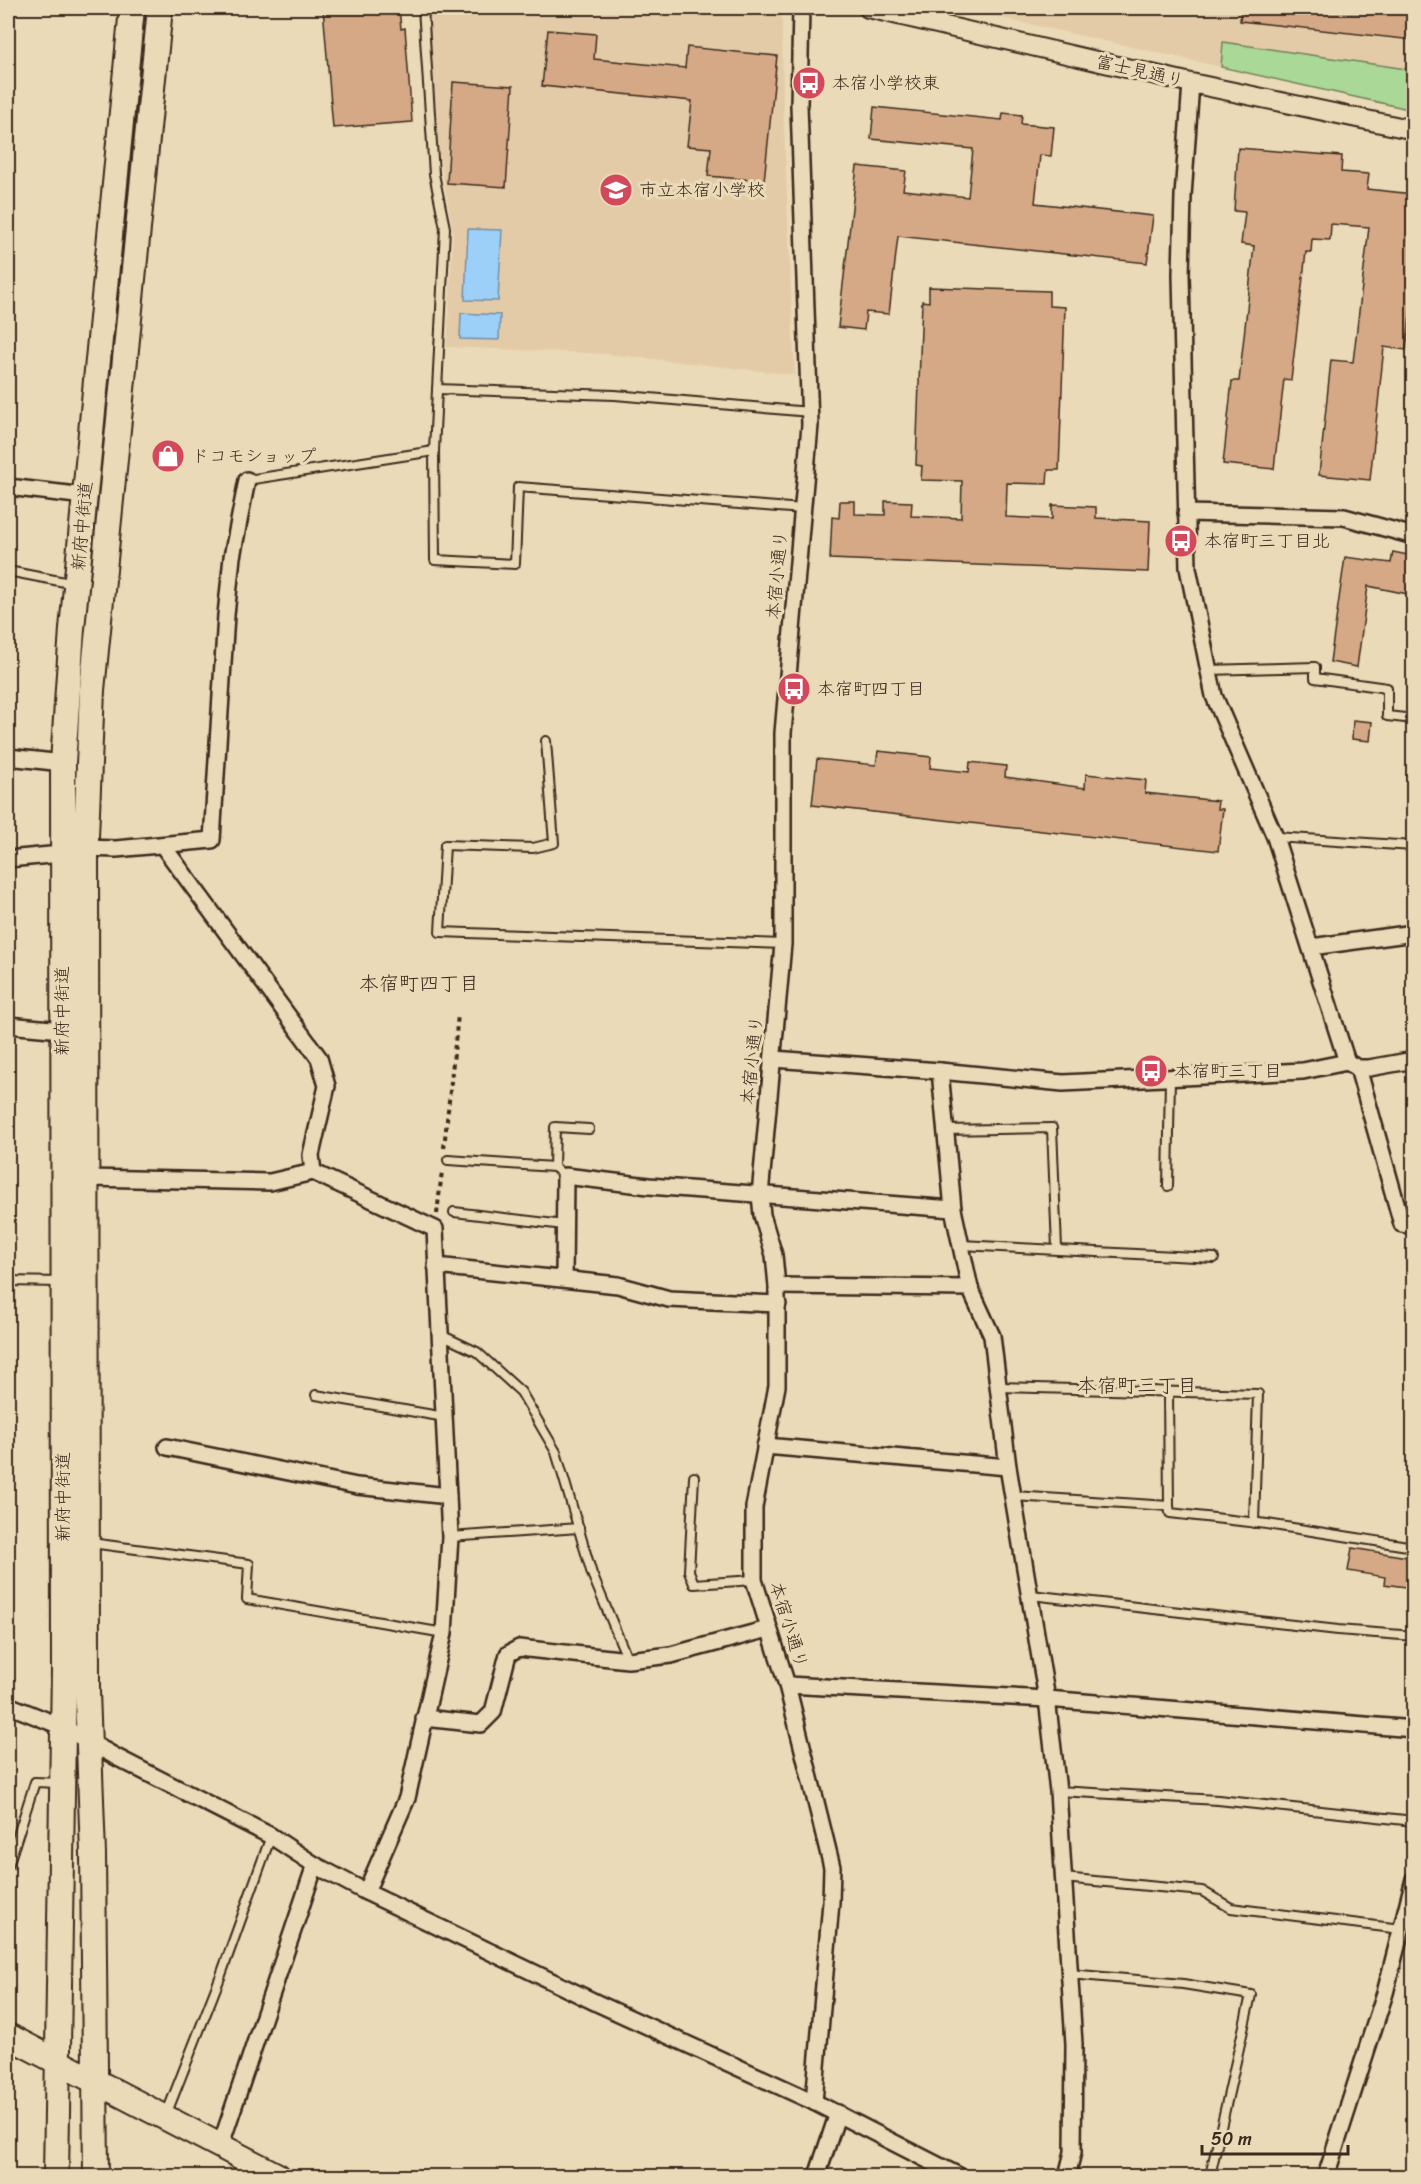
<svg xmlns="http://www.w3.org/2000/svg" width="1421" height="2184" font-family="Sriracha,'Klee One',sans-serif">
<rect width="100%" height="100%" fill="#ebdab7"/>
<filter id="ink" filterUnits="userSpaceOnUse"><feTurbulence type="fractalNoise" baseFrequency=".0167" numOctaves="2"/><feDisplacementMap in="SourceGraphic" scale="12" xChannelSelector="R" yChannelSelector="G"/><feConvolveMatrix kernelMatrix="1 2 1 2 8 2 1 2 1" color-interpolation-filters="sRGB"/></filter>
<g filter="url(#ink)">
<g fill="#e4cba8">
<path d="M429 8H777L782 18 783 105 795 375 607 354 447 347 453 232 438 147Z"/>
<path d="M956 8H1413V110L1221 67Z"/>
</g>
<path fill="#aad897" stroke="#72815a" stroke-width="1.5" d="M1223 42 1413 70V110L1221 67Z"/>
<g fill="#9cd0f9" stroke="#758ea1" stroke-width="1.5">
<path d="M468 229 502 230 498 301 465 300Z"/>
<path d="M461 313 500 315 499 340 460 339Z"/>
</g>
<g fill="#d5a986" stroke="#3b2a1e" stroke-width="1.5">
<path d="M323 8H399L401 29 405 28 412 122 333 128Z"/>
<path d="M1241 8H1413V40L1240 21Z"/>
<path d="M548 30 596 34 594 59 685 68 687 47 777 56 764 181 708 176 711 148 687 146 692 101 542 86Z"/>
<path d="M453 82 513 86 506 187 447 183Z"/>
<path d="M874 107 1002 120 1003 113 1022 115 1021 124 1054 127 1051 156 1040 155 1035 203 1153 216 1147 263 898 236 889 314 866 312 864 330 838 327 857 166 906 171 903 190 968 197 973 149 871 139Z"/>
<path d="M1238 148 1342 156 1341 172 1369 174 1367 189 1413 194V289L1406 350 1384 347 1370 480 1319 475 1331 360 1353 362 1369 227 1331 224 1330 240 1312 239 1311 252H1306L1291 380 1284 379 1274 469 1223 464 1232 381H1239L1254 246 1241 244 1245 212 1234 211Z"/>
<path d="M929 287 1049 291V306L1065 307 1059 470H1048L1047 484 1007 483 1006 517 1052 519V505L1096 507V518L1150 521 1148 572 830 559 832 517 839 518 840 501H855V514L885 515V501L912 502 911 516 961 518 962 481 921 480 922 466 916 465 922 301 929 302Z"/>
<path d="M1393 552 1413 556V595L1368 586 1357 667 1330 662 1345 557 1391 563Z"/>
<path d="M1353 720 1372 722 1370 741 1352 739Z"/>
<path d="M878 751 931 757 930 768 969 772 970 762 1006 766 1005 777 1085 788 1086 774 1146 780 1145 793 1218 801 1217 809H1223L1218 851 812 805 817 759 876 765Z"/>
<path d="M1352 1548 1413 1558V1588L1384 1584 1385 1577 1348 1571Z"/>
</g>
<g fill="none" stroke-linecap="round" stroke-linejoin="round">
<g stroke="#3b2a1e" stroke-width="12">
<g id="service">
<path d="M423 8 434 174 445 228 434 451 435 560 515 564 518 487 803 509"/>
<path d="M437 389 615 395 810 412"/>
<path d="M247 480 434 451"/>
<path d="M8 571 75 584"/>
<path d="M1208 670 1315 667V678L1387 688V716L1414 719"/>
<path d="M546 741 554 843 533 848 445 845 440 932 783 944"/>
<path d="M1275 837 1414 846"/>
<path d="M945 1130 1052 1128 1057 1248"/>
<path d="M448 1160 554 1167 565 1176"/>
<path d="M554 1167 555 1127 589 1129"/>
<path d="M1168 1186 1170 1078"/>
<path d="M454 1212 564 1225"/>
<path d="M961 1245 1214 1258"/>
<path d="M8 1281 60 1282"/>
<path d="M441 1335 477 1352 521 1392 556 1452 592 1574 628 1660"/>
<path d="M1000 1387 1258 1394 1254 1523"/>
<path d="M1168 1392 1169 1506"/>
<path d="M316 1395 445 1417"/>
<path d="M694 1477 689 1571 694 1584 754 1580"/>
<path d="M1014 1496 1169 1506 1170 1513 1267 1524 1414 1547"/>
<path d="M450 1537 579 1528"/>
<path d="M91 1543 249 1564 247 1599 444 1633"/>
<path d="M1031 1595 1338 1630 1414 1636"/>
<path d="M1058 1791 1218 1800 1414 1821"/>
<path d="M8 1866 35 1782 59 1783"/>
<path d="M1063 1878 1202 1891 1231 1908 1401 1929"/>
<path d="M1069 1974 1183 1984 1251 1995 1210 2176"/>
<path d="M166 2115 221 1975 271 1836"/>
</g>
</g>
<g stroke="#3b2a1e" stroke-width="20">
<g id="minor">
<path d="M801 8 799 105 810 425 783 733V944L760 1195 762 1215 774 1255 777 1286V1386L754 1507V1580L787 1685 832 1867 831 1902 814 2102"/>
<path d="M1191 83 1183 196 1181 275 1188 568 1214 696 1275 837 1347 1062"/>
<path d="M8 487 85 496"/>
<path d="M1186 513 1344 517 1414 536"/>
<path d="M8 757 63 763"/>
<path d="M163 846 319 1058 327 1086 311 1155 313 1172"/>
<path d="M8 859 61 854 86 848 116 849 212 840 226 615 232 557 247 480"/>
<path d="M1311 947 1414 933"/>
<path d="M8 1025 62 1030"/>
<path d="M773 1059 940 1071 1063 1083 1303 1071 1347 1062 1358 1068H1369L1414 1060"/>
<path d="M1358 1068 1402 1224 1414 1226"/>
<path d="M940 1071 953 1209 970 1288 992 1336 1008 1467 1047 1699 1058 1791 1074 2044 1073 2152 1067 2176"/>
<path d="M87 1178 270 1182 313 1172 435 1229 450 1537 444 1633 407 1798 366 1892"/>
<path d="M436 1266 618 1285 669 1299 778 1304"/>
<path d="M564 1278 565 1176 649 1186 953 1209"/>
<path d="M777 1286 970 1288"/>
<path d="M765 1446 1008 1467"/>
<path d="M167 1447 357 1486 448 1496"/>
<path d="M787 1685 1047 1699 1414 1729"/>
<path d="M8 1705 63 1727 118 1758 271 1836 315 1865 366 1892 599 2004 814 2102 959 2176"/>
<path d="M424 1718 481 1724 493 1712 508 1654 519 1648 628 1660 671 1655 768 1629"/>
<path d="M220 2147 315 1865"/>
<path d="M817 2176 838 2113"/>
<path d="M1326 2176 1385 1993 1414 1879"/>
</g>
</g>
<g stroke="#3b2a1e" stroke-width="22">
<path id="tertiary" d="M868 8 1191 83 1414 130"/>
</g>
<g stroke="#3b2a1e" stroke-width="28">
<g id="primary">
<path d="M56 2176 64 1670 63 763 72 629 132 8"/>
<path d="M96 2176 93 1854 87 1692 86 837 92 690 160 8"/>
</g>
</g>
<g stroke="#3b2a1e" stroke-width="28">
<path id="trunk" d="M8 2036 278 2176"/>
</g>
<g stroke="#3b2a1e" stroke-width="4" stroke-dasharray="4.5 4.5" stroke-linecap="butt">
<path d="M444 1148 458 1015"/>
<path d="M437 1214 442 1171"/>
</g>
<use href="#service" stroke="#ebdab7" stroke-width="8"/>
<use href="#minor" stroke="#ebdab7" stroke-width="15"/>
<use href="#tertiary" stroke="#ebdab7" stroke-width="18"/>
<use href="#primary" stroke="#ebdab7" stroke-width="24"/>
<use href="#trunk" stroke="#ebdab7" stroke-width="24"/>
</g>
</g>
<defs>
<g id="bus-disc" transform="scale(1.725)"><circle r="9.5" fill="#d1495b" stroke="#ebdab7"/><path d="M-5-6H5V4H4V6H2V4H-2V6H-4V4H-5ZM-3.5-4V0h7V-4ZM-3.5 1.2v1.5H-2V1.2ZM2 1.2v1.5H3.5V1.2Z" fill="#fff"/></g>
<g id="school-disc" transform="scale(1.725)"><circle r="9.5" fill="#d1495b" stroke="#ebdab7"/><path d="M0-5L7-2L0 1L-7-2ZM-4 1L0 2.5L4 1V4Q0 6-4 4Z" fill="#fff"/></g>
<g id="shop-disc" transform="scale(1.725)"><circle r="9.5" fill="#d1495b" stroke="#ebdab7"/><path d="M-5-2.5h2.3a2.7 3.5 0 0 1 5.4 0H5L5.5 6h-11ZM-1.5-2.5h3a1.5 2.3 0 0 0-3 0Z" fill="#fff"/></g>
</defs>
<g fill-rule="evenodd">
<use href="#bus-disc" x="809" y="83"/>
<use href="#school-disc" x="616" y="190"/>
<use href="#shop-disc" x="168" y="456"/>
<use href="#bus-disc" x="1181" y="541"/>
<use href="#bus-disc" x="794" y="689"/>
<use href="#bus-disc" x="1151" y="1071"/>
</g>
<g text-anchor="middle" stroke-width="6" stroke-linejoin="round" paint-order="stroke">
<g font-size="18" fill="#3b2a1e" stroke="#ebdab7">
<text transform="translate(1140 71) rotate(13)" y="6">富士見通り</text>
<text transform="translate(82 526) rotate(-85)" y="6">新府中街道</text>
<text transform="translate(777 575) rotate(-85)" y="6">本宿小通り</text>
<text transform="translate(62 1011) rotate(-90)" y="6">新府中街道</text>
<text transform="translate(752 1060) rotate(-84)" y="6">本宿小通り</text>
<text transform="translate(63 1497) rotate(-90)" y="6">新府中街道</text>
<text transform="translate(789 1625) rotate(73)" y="6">本宿小通り</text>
</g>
<g font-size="18" fill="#3b2a1e" stroke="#ebdab7" text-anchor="start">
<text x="832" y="89">本宿小学校東</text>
<text x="639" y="196">市立本宿小学校</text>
<text x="191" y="462">ドコモショップ</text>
<text x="1204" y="547">本宿町三丁目北</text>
<text x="817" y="695">本宿町四丁目</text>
<text x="1174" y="1077">本宿町三丁目</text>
</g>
<g font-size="20" fill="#3b2a1e" stroke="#ebdab7">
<text x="419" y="990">本宿町四丁目</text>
<text x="1137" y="1392">本宿町三丁目</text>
</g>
</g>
<rect width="1421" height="2184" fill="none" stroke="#ebdab7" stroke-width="30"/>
<rect x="15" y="15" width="1391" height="2154" fill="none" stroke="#3b2a1e" stroke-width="2" filter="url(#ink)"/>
<path d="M1202 2145v9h146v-9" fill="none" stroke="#3b2a1e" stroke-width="3"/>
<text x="1211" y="2145" font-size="18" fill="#3b2a1e" stroke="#ebdab7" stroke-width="4.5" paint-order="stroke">50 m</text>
</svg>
